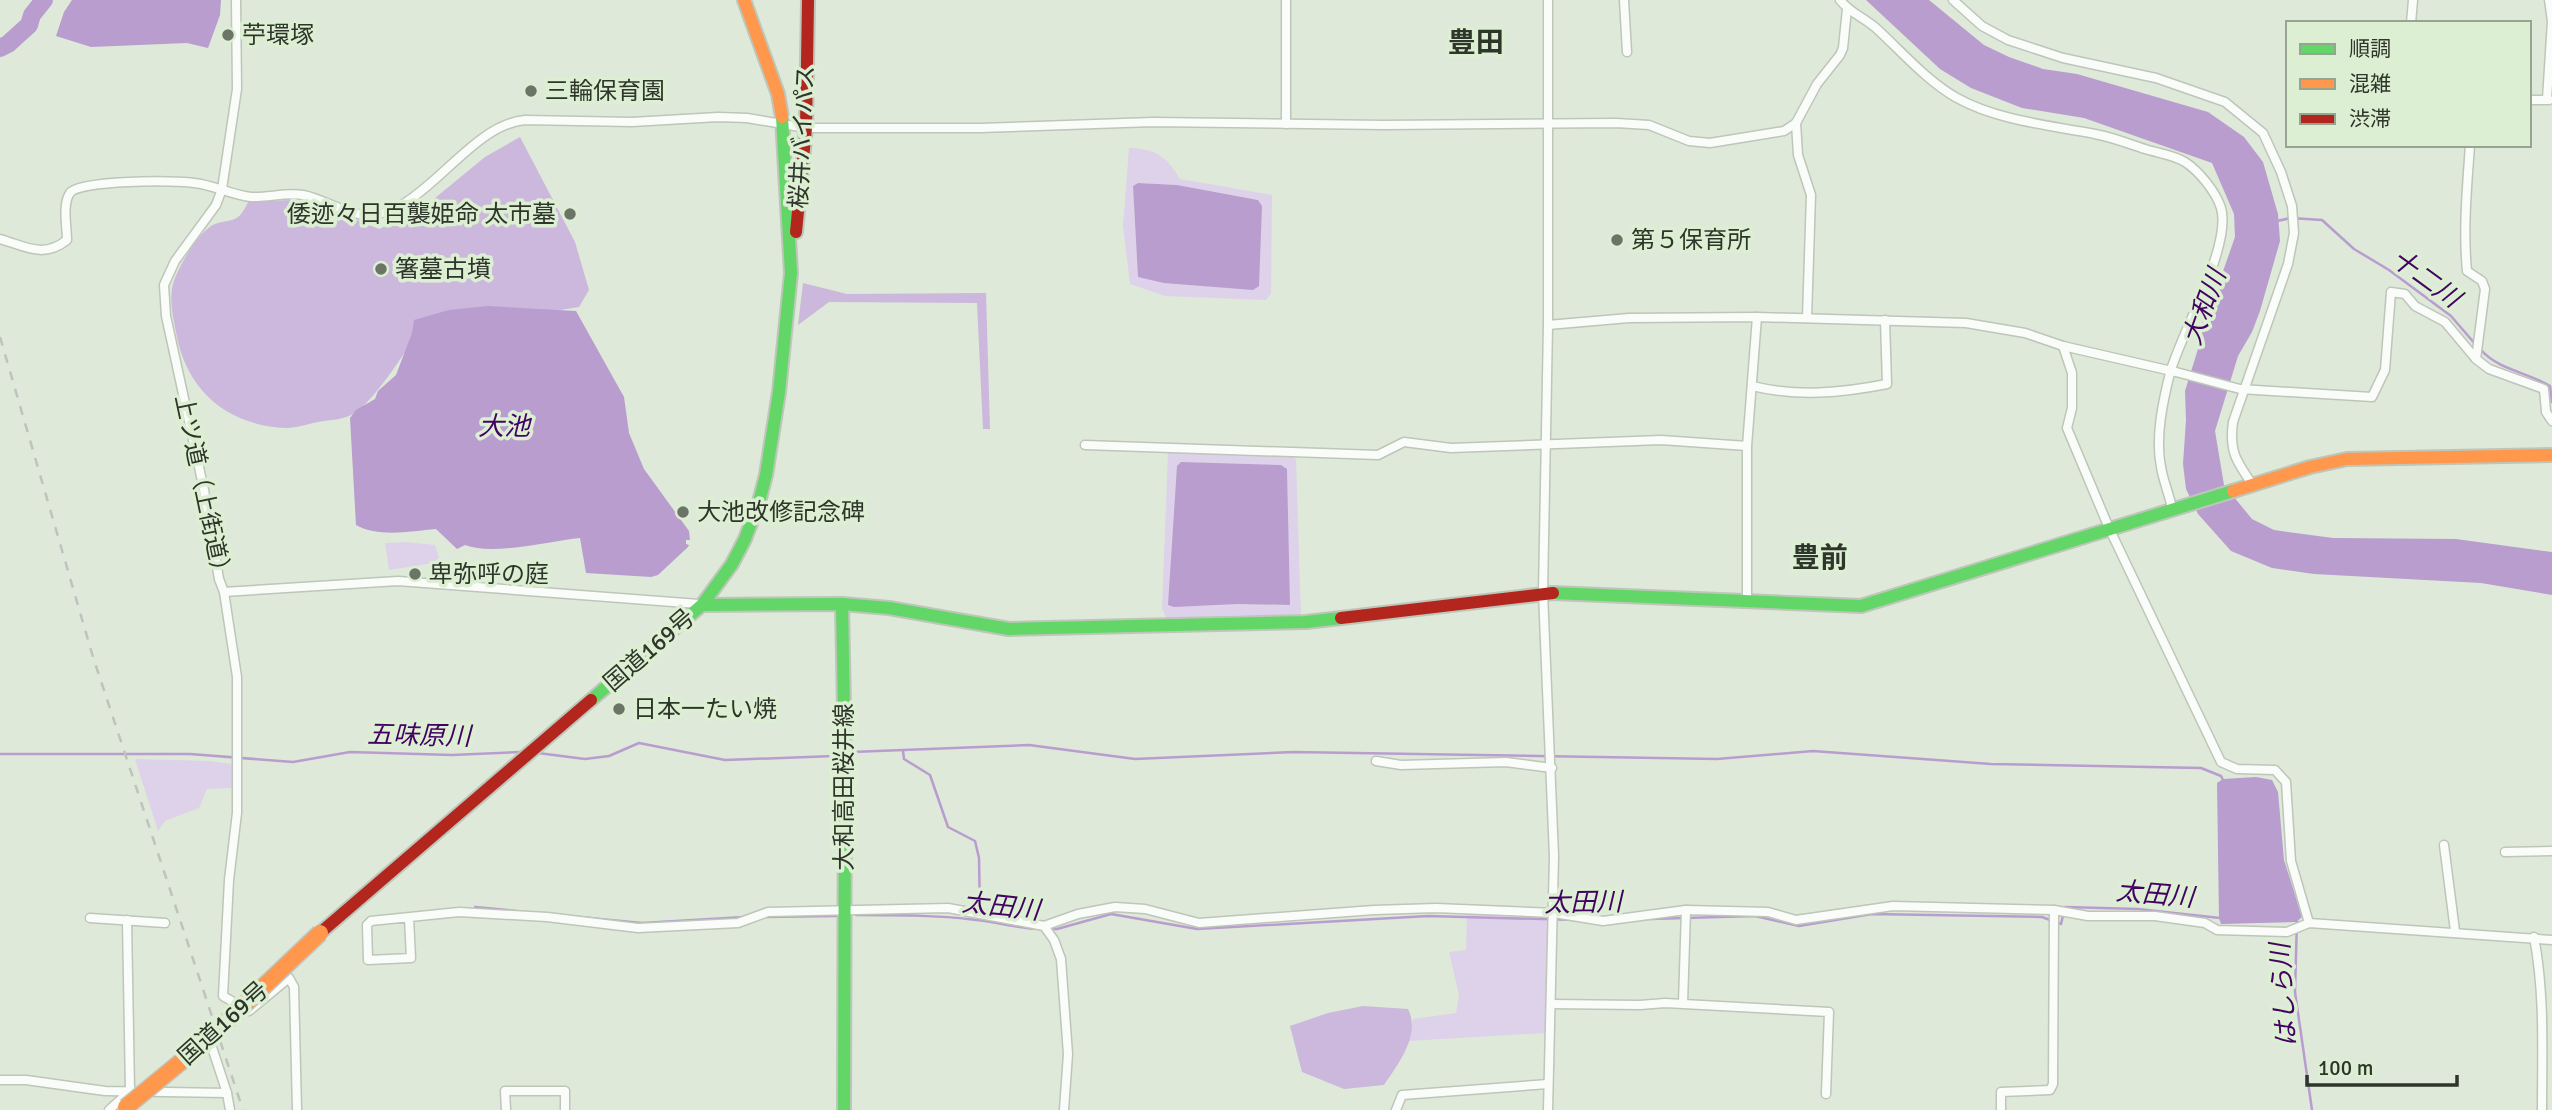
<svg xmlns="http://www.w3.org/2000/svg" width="2552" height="1110" font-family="Signika,'Noto Sans JP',sans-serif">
<rect width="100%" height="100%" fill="#dee9d9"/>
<g fill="#ddd2e9" fill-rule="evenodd">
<path d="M1129 148C1156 149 1166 156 1180 179L1272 195 1271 293 1266 300 1165 296 1130 284 1123 226ZM1138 183 1177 185 1258 200 1138 277 1133 186Z"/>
<path d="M1168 453 1292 454 1296 460 1301 617 1237 615 1167 619 1162 609ZM1287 469 1289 605 1237 604Z"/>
<path d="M404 542 435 545 440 562 389 570 385 543Z"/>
<path d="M135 759 210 761 232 764V788L207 789 199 808 165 821 158 831Z"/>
<path d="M1467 913 1549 916 1545 1033 1408 1041 1413 1019 1456 1013 1459 995 1449 952 1466 950Z"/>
</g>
<g fill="#cbb8dc">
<path d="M520 137 575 242 589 290 579 307 548 312 428 317C413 339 373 407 349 416 340 420 328 420 318 422 308 424 296 428 286 428 226 425 186 390 176 332 173 316 169 300 173 284 177 269 199 230 215 224 233 218 238 224 248 202L290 200 321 205 379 229 418 212 485 157Z"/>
<path d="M803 283 847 294 986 293 990 429H983L977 303 829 302 798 325Z"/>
<path d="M1363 1006 1408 1009C1421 1035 1398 1064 1384 1085L1344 1089 1302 1072 1290 1026 1328 1013Z"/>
</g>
<g fill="#b89dce">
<path d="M72 0H221L220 15 208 48 187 43 91 47 56 36 64 12Z"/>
<path d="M1866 0H1929L1984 45 2009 57 2043 69 2077 74 2208 112 2244 137 2263 162 2278 214 2280 241 2260 311 2252 332 2238 356 2215 431 2224 485 2252 519 2274 530 2333 538 2456 539 2552 552V595L2481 583 2314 574 2272 568 2231 551 2198 514 2186 489 2183 464 2186 420 2185 391 2202 336V318L2214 297 2235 237 2234 214 2212 163 2084 118 2022 108 1971 88 1940 69Z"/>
<path d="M1138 183 1177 185 1258 200 1262 206 1259 286 1253 290 1164 283 1138 277 1133 186Z"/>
<path d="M488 306 576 311 624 397 629 433 644 469 689 531 690 540H686V544L689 545 688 547 658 575 651 577 586 573 580 538C550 541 493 556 465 545L457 549 436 529C411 531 379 538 356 525L350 418 356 410 375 399 378 391 396 375 412 333 414 320 449 310Z"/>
<path d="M1181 462 1281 465 1287 469 1290 605 1237 604 1174 607 1168 605 1177 466Z"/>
<path d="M2256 777 2272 780 2278 792 2284 860 2302 917 2296 922 2221 924 2219 918 2217 783 2223 779Z"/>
</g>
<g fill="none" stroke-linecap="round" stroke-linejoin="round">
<g stroke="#b89dce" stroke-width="2.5">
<path d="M2277 221 2291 218 2322 220 2354 249 2389 270 2451 316 2476 345"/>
<path d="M2481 350C2499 370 2527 372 2550 386L2552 402"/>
<path d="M903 751 904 759 930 775 948 827 975 841 979 858 980 913"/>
<path d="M852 752 1029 745 1135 759 1293 752 1717 759 1813 751 1991 764 2201 768 2221 776 2223 780"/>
<path d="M538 753 585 759 609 756 639 743 725 760 834 756"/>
<path d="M0 754H190L293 762 350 752 452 755 521 752"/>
<path d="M475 907 642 923 744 917"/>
<path d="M856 915C897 915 936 915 976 920 999 922 1019 929 1041 929"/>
<path d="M764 917 836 916"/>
<path d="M1650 919 1755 916 1799 926 1872 914 2042 917 2061 924 2065 907 2138 909 2220 918"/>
<path d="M2297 919 2295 992 2312 1110"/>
<path d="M1048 929H1057L1111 914 1197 929 1428 916 1577 920"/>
</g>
<path stroke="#b89dce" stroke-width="18" d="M0 48 8 44 29 25 32 15 44 0"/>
<g stroke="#bdc6b9" stroke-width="11">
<g id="street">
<path d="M236 0 237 89 222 189 216 205 175 261 164 285 166 316 204 490 219 579 224 592 237 677V813L229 880 223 996 249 1011 289 978 294 987 297 1110"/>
<path d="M1548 0V325L1543 593 1554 856 1548 1110"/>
<path d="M1624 0 1627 52"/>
<path d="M1840 0C1850 13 1865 18 1877 29 1902 52 1927 81 1957 98 1999 121 2049 125 2095 134 2112 137 2129 144 2145 149 2158 153 2174 155 2185 162 2199 171 2216 192 2221 208 2232 246 2181 333 2170 373 2163 401 2155 437 2161 467 2163 480 2169 494 2172 508"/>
<path d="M1953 0 1982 26 2008 40 2063 58 2156 78 2225 102 2263 133 2281 172 2292 206 2294 233 2288 264 2233 422C2229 451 2236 461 2252 484"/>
<path d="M2411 23 2413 0"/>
<path d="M2547 99 2552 21 2549 0"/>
<path d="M2529 100H2549"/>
<path d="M1796 123 1798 155 1811 195 1807 318"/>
<path d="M1286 124V0"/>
<path d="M2470 145C2467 188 2463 229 2467 271L2482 281 2485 289 2476 359"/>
<path d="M0 239C25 246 43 259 67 240 67 227 62 204 70 193 77 180 177 180 194 183 214 185 232 195 251 197 268 198 286 192 303 195 323 199 340 211 359 214 418 226 465 125 525 120L632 122 718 117 747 118 806 128H980L1153 122 1384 125 1616 123 1649 125 1689 141 1710 143 1784 131 1796 123 1817 84 1840 55 1843 48 1847 9"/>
<path d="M1548 325 1629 318 1757 317 1966 323 2025 333 2063 346 2176 372 2240 389 2372 397 2385 370 2391 292 2405 294 2415 306 2445 322 2476 359 2489 369 2544 389 2546 412 2552 421"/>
<path d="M2063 346 2072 373V408L2067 428 2109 528 2221 762 2237 769 2275 770 2286 782 2291 861 2309 923"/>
<path d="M1752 386C1798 397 1841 393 1887 384L1885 320"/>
<path d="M1085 445 1378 455 1404 442 1451 448 1661 440 1747 446"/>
<path d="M224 592 398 581 699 604"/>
<path d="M1747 603V446L1757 317"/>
<path d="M1376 761 1401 765 1506 762 1552 768"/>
<path d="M2444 845 2455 931"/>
<path d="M2505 852 2552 851"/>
<path d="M90 918 165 923"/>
<path d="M409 918 411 958 368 960 367 925 371 921 459 912 547 917 638 928 738 923 768 912 948 908 1044 926 1078 914 1115 907 1145 909 1199 923 1374 910 1436 908 1554 913 1603 921 1686 910 1768 912 1796 920 1893 906 2054 910 2088 916H2155L2205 923 2217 930 2287 932 2309 923 2552 940"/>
<path d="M1044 926 1054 940 1061 959 1068 1054 1064 1110"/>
<path d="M2534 937C2545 995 2542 1052 2542 1110"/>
<path d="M1683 1003 1686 910"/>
<path d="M1551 1004 1640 1005 1665 1003 1829 1012 1826 1094"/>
<path d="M206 1029 227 1093 230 1110"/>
<path d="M0 1080H26L105 1091 227 1093"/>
<path d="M109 1110 130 1091 127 920"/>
<path d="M506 1110 505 1091H565V1110"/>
<path d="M1396 1110 1402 1095 1548 1084"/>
<path d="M2001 1110V1092L2050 1090 2053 1084 2054 910"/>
</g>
</g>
<g stroke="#bdc6b9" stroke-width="16">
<g id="fast">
<path d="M1553 593 1861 606 2233 491"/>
<path d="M842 604 889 608 1009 629 1306 622 1341 618"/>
<path d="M702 605 842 604 845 762 844 1110"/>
<path d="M591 700 702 605 732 564 745 539 759 502 766 475 779 392 791 273 782 117"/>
</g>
</g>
<g stroke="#bdc6b9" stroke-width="16">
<g id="slow">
<path d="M744 0 778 94 782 117"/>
<path d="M2233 491 2310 467 2347 459 2552 455"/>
</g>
</g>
<g stroke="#bdc6b9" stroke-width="16">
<g id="jam">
<path d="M796 232 806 128 808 0"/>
<path d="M1341 618 1553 593"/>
<path d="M320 933 591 700"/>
</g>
</g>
<use href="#street" stroke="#fafcf9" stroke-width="8"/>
<use href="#fast" stroke="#63d668" stroke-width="12"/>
<use href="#slow" stroke="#ff974d" stroke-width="12"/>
<use href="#jam" stroke="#b3261e" stroke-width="12"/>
<path stroke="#bfc2bf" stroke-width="2.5" stroke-dasharray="9 9" stroke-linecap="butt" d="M0 337 93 657 243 1110"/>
<g stroke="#c1c7bf" stroke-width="19" stroke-linecap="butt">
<path id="slow-bridge" d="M126 1107 205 1042 320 933"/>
</g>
<use href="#slow-bridge" stroke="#ff974d" stroke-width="16"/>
</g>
<g fill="#6c7467" stroke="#dcefd3" stroke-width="2.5">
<circle cx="228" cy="35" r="7"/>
<circle cx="531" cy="91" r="7"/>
<circle cx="570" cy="214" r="7"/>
<circle cx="1617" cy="240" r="7"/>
<circle cx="381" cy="269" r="7"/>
<circle cx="683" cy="512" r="7"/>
<circle cx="415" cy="574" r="7"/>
<circle cx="619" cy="709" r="7"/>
</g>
<g text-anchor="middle" stroke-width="7" stroke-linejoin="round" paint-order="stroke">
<g font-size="24" fill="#2e352a" stroke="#dcefd3" text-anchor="start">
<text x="242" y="43">苧環塚</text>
<text x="545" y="99">三輪保育園</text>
<text x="556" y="222" text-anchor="end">倭迹々日百襲姫命 太市墓</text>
<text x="1631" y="248">第５保育所</text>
<text x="395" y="277">箸墓古墳</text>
<text x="697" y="520">大池改修記念碑</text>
<text x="429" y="582">卑弥呼の庭</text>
<text x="633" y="717">日本一たい焼</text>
</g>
<g font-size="24" fill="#2e352a" stroke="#dcefd3">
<text transform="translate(802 137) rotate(-87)" y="8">桜井バイパス</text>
<text transform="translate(203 489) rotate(78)" y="8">上ツ道（上街道）</text>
<text transform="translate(649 650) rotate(-41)" y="8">国道169号</text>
<text transform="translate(844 787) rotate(-90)" y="8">大和高田桜井線</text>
<text transform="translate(223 1023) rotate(-42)" y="8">国道169号</text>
</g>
<g font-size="26" font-style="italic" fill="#420163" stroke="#dcefd3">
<text transform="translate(2426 278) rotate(36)" y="9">十二川</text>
<text transform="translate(2204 307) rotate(-70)" y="9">大和川</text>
<text x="504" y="435">大池</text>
<text transform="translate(419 735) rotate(1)" y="9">五味原川</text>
<text transform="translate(2155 894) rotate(5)" y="9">太田川</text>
<text transform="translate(1583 902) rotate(-1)" y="9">太田川</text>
<text transform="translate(1001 906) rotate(6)" y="9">太田川</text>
<text transform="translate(2283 995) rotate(-94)" y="9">はしら川</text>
</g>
<g font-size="28" font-weight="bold" fill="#2e352a" stroke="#dcefd3">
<text x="1476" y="52">豊田</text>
<text x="1820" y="567">豊前</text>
</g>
</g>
<rect x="2286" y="21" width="245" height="126" fill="#dcefd3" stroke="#96a58f" stroke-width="2"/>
<rect x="2300" y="44" width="35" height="10" fill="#63d668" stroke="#96a58f" stroke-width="2"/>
<text x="2349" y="56" font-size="21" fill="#2e352a">順調</text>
<rect x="2300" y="79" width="35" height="10" fill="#ff974d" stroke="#96a58f" stroke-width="2"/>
<text x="2349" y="91" font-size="21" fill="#2e352a">混雑</text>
<rect x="2300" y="114" width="35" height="10" fill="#b3261e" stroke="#96a58f" stroke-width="2"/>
<text x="2349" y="126" font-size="21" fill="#2e352a">渋滞</text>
<path d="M2307 1075v10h150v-10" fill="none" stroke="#2e352a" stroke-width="3.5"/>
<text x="2318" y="1075" font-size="21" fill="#2e352a" stroke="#dcefd3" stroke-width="5" paint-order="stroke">100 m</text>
</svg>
